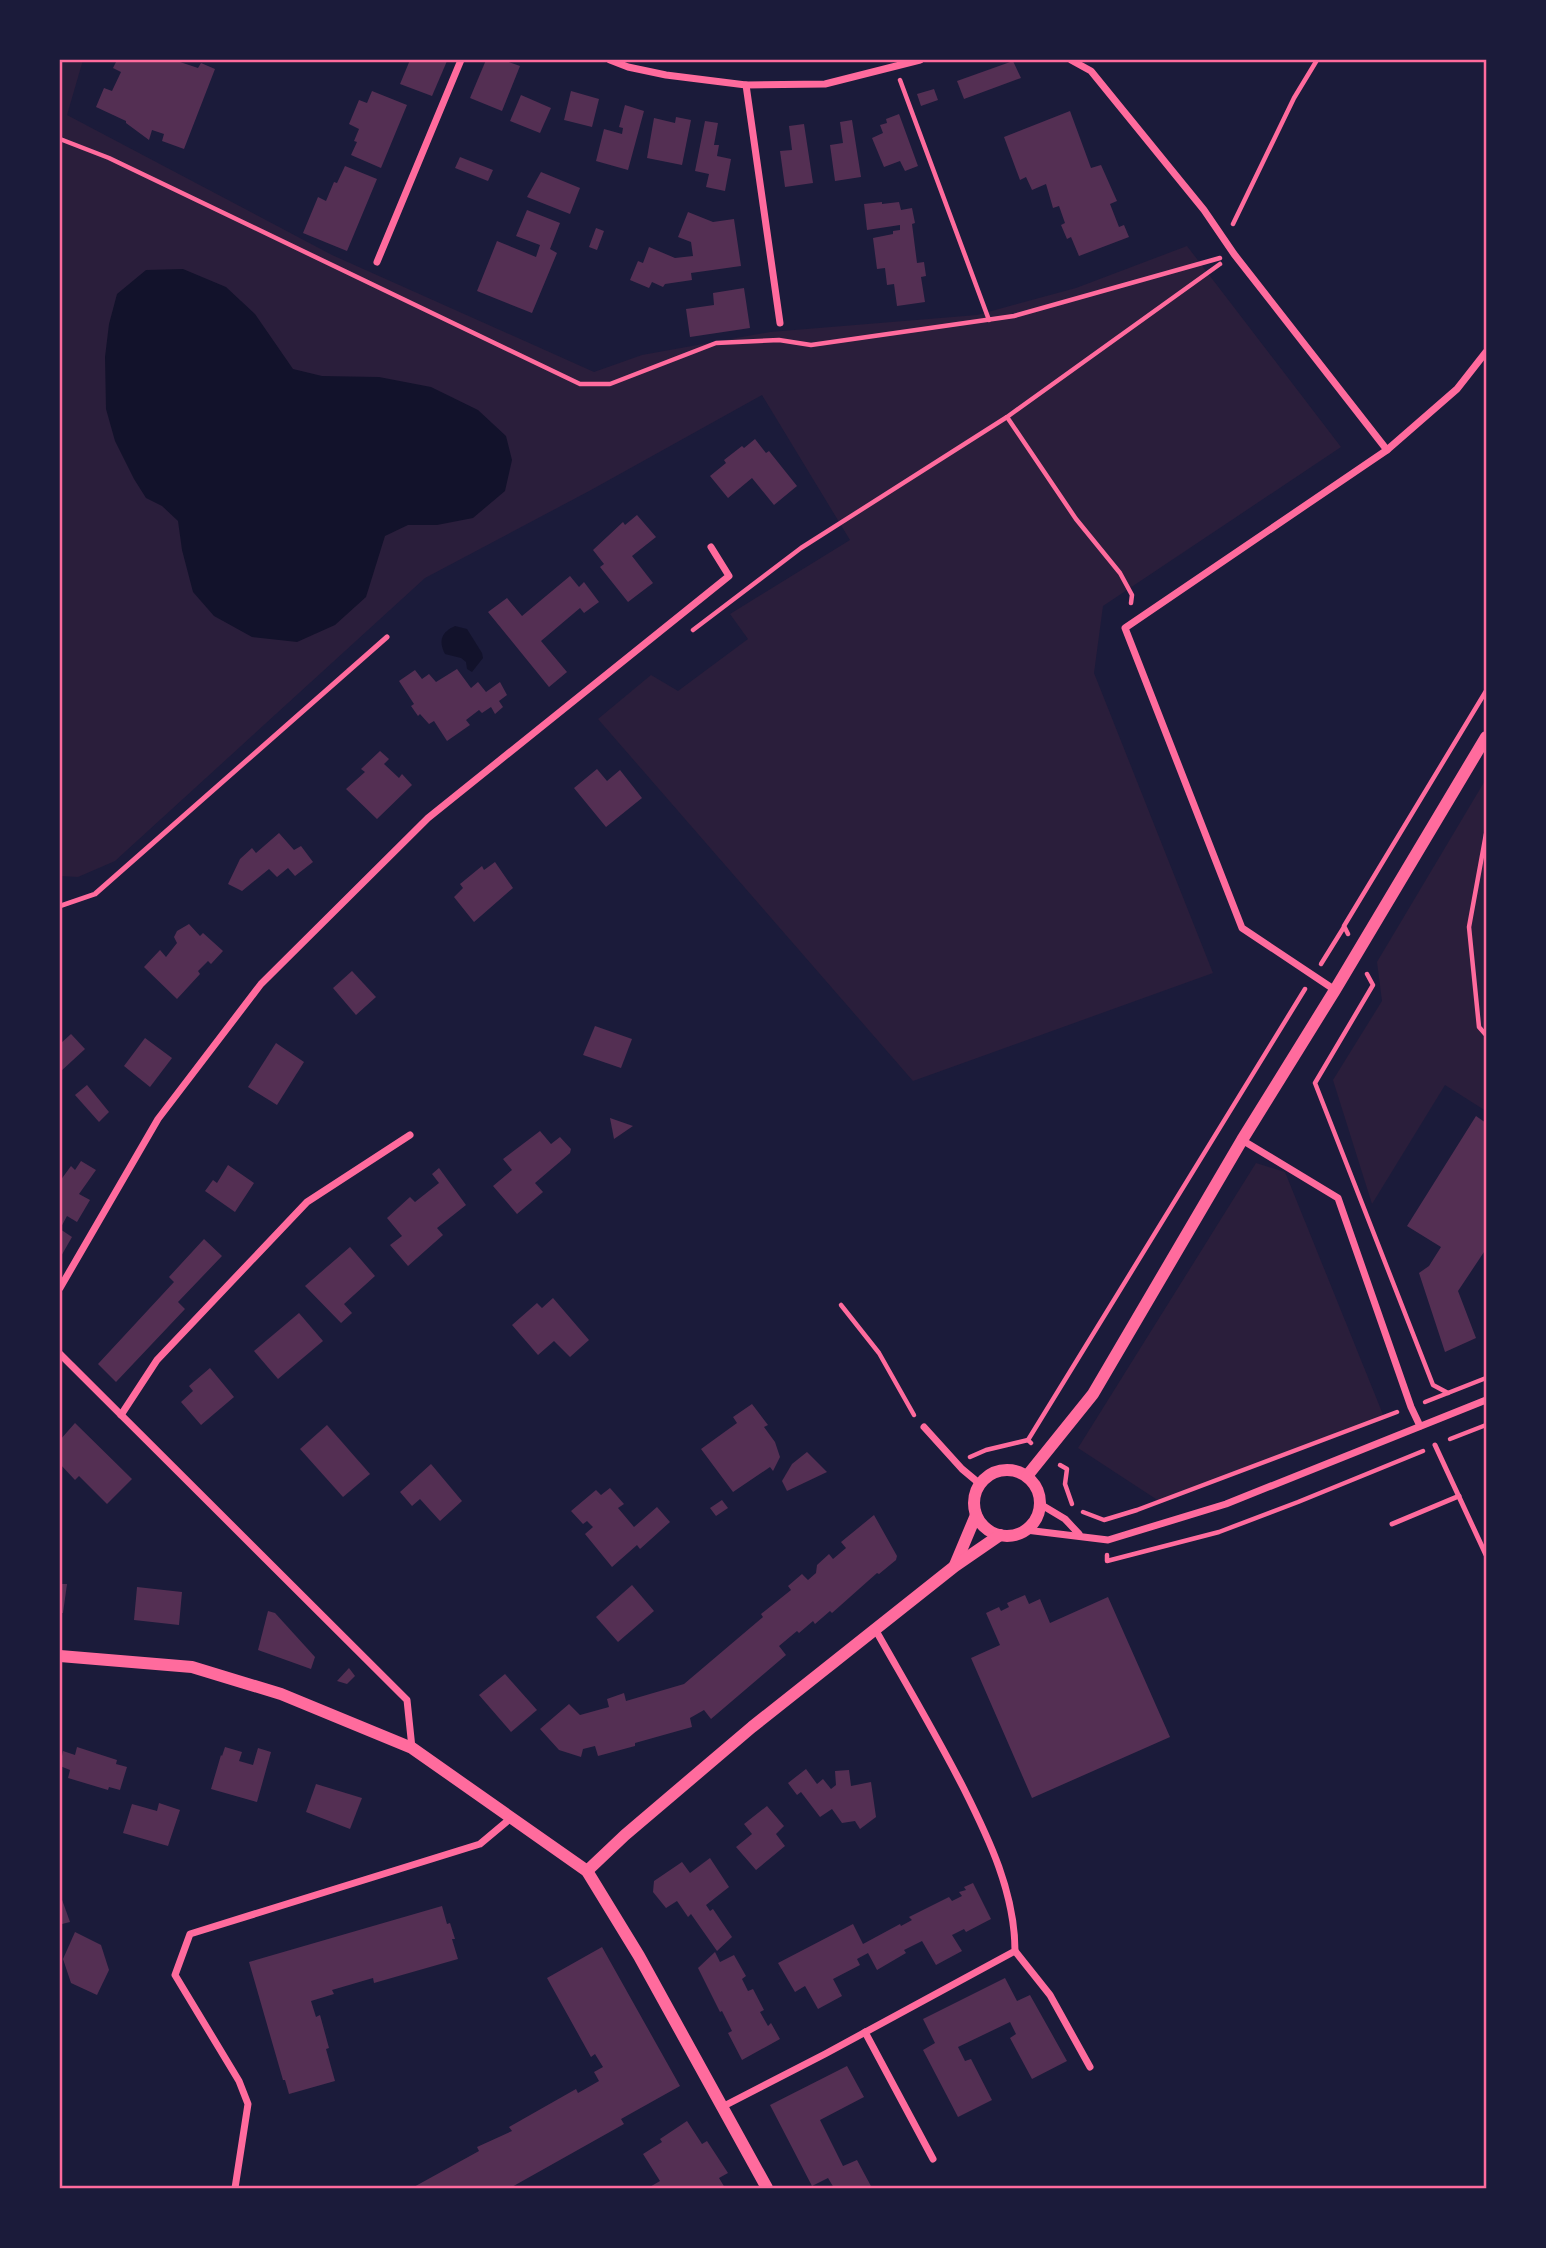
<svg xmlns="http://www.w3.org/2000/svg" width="1546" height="2248" font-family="'Alegreya Sans',sans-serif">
<rect width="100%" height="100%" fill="#1b1b3a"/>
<g fill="#2a1e3b">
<path d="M60 60H83L67 115 332 255 594 372 642 355 770 332 977 315 1076 288 1187 246 1341 447 1103 606 1094 673 1213 973 913 1081 598 719 651 675 678 691 748 639 730 614 850 540 762 395 591 490 425 578 115 861 78 877 60 876Z"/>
<path d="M1486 779V1111L1445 1085 1372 1204 1333 1080 1382 1001 1377 962Z"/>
<path d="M1256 1163 1285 1172 1384 1417 1159 1501 1078 1448Z"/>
</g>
<g fill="#12122b">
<path d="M183 269 226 287 255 314 293 369 322 376 379 377 431 387 478 410 506 436 512 460 505 491 473 518 437 525H408L385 536 366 597 335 625 297 642 252 637 214 616 193 592 182 550 178 521 162 506 146 498 134 479 115 441 106 409 105 357 109 324 117 294 146 270Z"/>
<path d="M455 626 467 629 482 653 483 658 472 672 467 669 466 662 461 658 445 654C438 640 442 632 455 626Z"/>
</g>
<g fill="#542f53">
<path d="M117 60H174L198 68 201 63 215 69 184 149 162 141 164 134 152 130 149 140 126 123V121L96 107 104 88 112 91 121 72 113 68Z"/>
<path d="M410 60 447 61 432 96 400 84Z"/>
<path d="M486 60H503L520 66 502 111 470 98Z"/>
<path d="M1013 61 1021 78 964 99 957 81Z"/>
<path d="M934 89 938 100 921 106 917 94Z"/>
<path d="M372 91 407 105 381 168 351 155 357 142 354 141 359 129 349 124 359 100 367 103Z"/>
<path d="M571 91 599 99 592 127 564 120Z"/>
<path d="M521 95 551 108 540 133 510 121Z"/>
<path d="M625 105 644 111 628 170 596 161 604 129 622 134 623 128 619 127Z"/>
<path d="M1070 111 1091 168 1101 165 1117 201 1110 204 1119 227 1124 225 1129 237 1079 256 1071 237 1067 239 1061 225 1065 223 1059 206 1053 208 1046 184 1032 190 1026 177 1020 180 1004 137Z"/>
<path d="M899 114 918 166 905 171 900 161 884 167 872 138 883 133 880 125 887 123 886 119Z"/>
<path d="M676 117 691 120 682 165 647 158 654 118 675 123Z"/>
<path d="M852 120 861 177 835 181 830 145 843 143 840 122Z"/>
<path d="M705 121 718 123 714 145H719L717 156 731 159 725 191 706 187 709 174 695 171Z"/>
<path d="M804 124 813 183 785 187 780 151 792 150 789 126Z"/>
<path d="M460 157 493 170 488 181 455 168Z"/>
<path d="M345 166 377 179 347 251 303 233 318 197 326 201 334 182 337 183Z"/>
<path d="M541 172 580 188 570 214 527 197Z"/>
<path d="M882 202V204L899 202 901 210 912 208 915 223 912 224 917 263 924 262 926 276 921 277 925 302 897 306 894 284 887 285 885 268 877 269 873 238 893 234V231L900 230V225L867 230 864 204Z"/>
<path d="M527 210 560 223 550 249 557 253 532 313 477 291 497 241 536 257 540 245 516 236Z"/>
<path d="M688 212 713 222 734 219 741 266 691 273 692 280 665 284 663 287 652 282 649 288 630 280 638 261 643 263 649 247 675 258 693 256 691 242 678 237Z"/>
<path d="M596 228 604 231 597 250 589 247Z"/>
<path d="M744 288 750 328 690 337 686 309 714 305 713 293Z"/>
<path d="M755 439 766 453 769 451 797 486 774 505 752 478 728 498 710 476 726 463 724 460 742 446 744 448Z"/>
<path d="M637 515 656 537 632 556 653 583 628 602 600 567 604 564 593 550 623 522 625 525Z"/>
<path d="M570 576 579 587 584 582 599 602 584 613 580 608 541 641 567 672 549 687 488 612 507 598 522 616Z"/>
<path d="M457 669 471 688 478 682 486 692 500 682 507 695 499 701 503 707 495 714 491 707 482 713 479 710 466 720 470 725 447 741 434 721 429 724 420 714 418 716 411 706 414 704 399 681 415 670 422 679 429 674 436 682Z"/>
<path d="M380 751 389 759 384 764 399 778 402 774 412 785 377 819 346 789 365 772 361 769Z"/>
<path d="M597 769 607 781 620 770 642 798 606 827 574 788Z"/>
<path d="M279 833 294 850 301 846 313 862 295 876 288 868 277 877 269 869 242 891 228 884 240 859 252 848 256 853Z"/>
<path d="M495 862 513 888 474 922 454 897 463 888 460 884 482 866 484 870Z"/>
<path d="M189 924 200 936 203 933 223 951 211 964 208 961 198 971 200 974 177 999 144 967 160 950 166 957 177 943 174 937 177 931Z"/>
<path d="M352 971 376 997 356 1015 333 988Z"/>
<path d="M595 1026 632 1039 621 1068 583 1055Z"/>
<path d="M71 1034 85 1049 60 1072V1044Z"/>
<path d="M145 1038 172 1058 150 1087 124 1066Z"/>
<path d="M276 1043 304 1062 277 1105 248 1087Z"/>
<path d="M87 1085 109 1112 99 1122 75 1095Z"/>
<path d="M1476 1116 1486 1123V1249L1458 1291 1476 1338 1445 1352 1419 1273 1429 1266 1441 1247 1407 1226Z"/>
<path d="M610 1118 633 1126 614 1139Z"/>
<path d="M540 1131 551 1144 560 1137 571 1149 570 1153 535 1183 543 1192 517 1214 493 1186 512 1170 503 1159Z"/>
<path d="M81 1161 96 1170 79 1194 90 1200 77 1222 67 1216 60 1229V1181L71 1166 75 1170Z"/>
<path d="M228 1165 254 1183 235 1212 205 1191 213 1180 217 1183Z"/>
<path d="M439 1168 466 1205 437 1228 443 1235 408 1266 390 1245 402 1236 387 1218 410 1197 415 1202 439 1183 432 1174Z"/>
<path d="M60 1229 72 1237 60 1258Z"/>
<path d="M204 1239 222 1256 178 1302 185 1309 116 1382 98 1364 174 1282 169 1277Z"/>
<path d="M350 1247 375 1276 344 1304 352 1313 341 1323 305 1286Z"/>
<path d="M553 1298 589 1340 570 1357 554 1341 538 1355 512 1325 537 1303 542 1308Z"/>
<path d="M299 1313 323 1341 278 1379 254 1351Z"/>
<path d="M210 1368 234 1397 201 1425 181 1402 193 1391 189 1386Z"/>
<path d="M752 1404 768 1425 764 1427 775 1442 780 1457 773 1471 770 1467 733 1492 701 1449 737 1423 733 1417Z"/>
<path d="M75 1423 132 1479 107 1504 79 1476 75 1480 60 1464V1440Z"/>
<path d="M327 1425 370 1474 343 1497 300 1449Z"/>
<path d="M807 1452 827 1472 787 1491 782 1481 792 1464Z"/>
<path d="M431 1464 462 1501 440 1521 420 1499 412 1506 400 1492Z"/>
<path d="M610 1488 624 1504 618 1508 634 1527 657 1507 670 1522 640 1549 637 1545 612 1567 585 1534 593 1527 587 1521 583 1524 571 1511 596 1490 601 1495Z"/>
<path d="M722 1500 728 1508 716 1516 710 1508Z"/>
<path d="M874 1515 897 1556 896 1560 879 1574 877 1573 832 1613 830 1611 815 1624 813 1621 799 1633 797 1631 779 1646 786 1655 711 1719 704 1710 690 1718 692 1727 635 1743V1746L598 1756 595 1746 583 1749 581 1757 559 1750 540 1729 569 1704 580 1715 609 1707 607 1699 624 1693 626 1701 684 1684 763 1617 761 1614 791 1590 788 1586 802 1574 808 1580 816 1573 817 1565 829 1554 833 1559 846 1548 841 1542Z"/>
<path d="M60 1584H67L63 1613H60Z"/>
<path d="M632 1585 654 1611 618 1642 596 1617Z"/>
<path d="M137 1587 182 1592 179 1625 134 1620Z"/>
<path d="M1025 1595 1029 1604 1040 1599 1050 1623 1108 1597 1170 1737 1032 1798 971 1658 1000 1645 986 1613 999 1607 1001 1611 1009 1607 1007 1603Z"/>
<path d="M268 1611 275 1613 315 1657 311 1669 258 1650Z"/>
<path d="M349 1668 355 1676 347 1684 337 1681Z"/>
<path d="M505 1674 537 1710 511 1732 479 1695Z"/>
<path d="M77 1747 117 1760 116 1764 127 1767 120 1790 109 1787 108 1790 68 1778 70 1770 60 1766 63 1751 75 1755Z"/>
<path d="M225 1747 242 1752 239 1761 253 1765 258 1748 271 1752 257 1802 211 1789 221 1755 222 1756Z"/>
<path d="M806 1769 817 1784 823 1779 831 1789 836 1785 835 1771 849 1770 851 1786 871 1782 876 1817 860 1829 855 1821 842 1823 832 1809 820 1817 801 1792 797 1795 788 1783Z"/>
<path d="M316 1784 362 1798 350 1829 306 1812Z"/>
<path d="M159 1803 180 1810 168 1846 123 1833 132 1804 157 1811Z"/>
<path d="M767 1806 784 1826 776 1834 785 1846 756 1870 736 1847 752 1834 744 1824Z"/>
<path d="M710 1858 729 1887 706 1905 710 1911 713 1909 732 1937 717 1951 691 1914 688 1917 677 1901 666 1908 653 1892 654 1881 682 1862 690 1873Z"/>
<path d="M973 1883 991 1919 966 1932 964 1929 952 1935 962 1951 936 1965 922 1941 904 1950 906 1953 877 1970 868 1953 857 1959 860 1965 833 1979 842 1996 818 2009 805 1986 795 1992 778 1963 853 1924 863 1944 900 1924 901 1926 912 1920 909 1917 949 1897 952 1901 962 1896 959 1892 966 1890 964 1887Z"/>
<path d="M60 1894 70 1922 62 1924 60 1917Z"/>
<path d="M442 1906 447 1924 450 1923 455 1939H452L458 1959 374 1983 373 1978 332 1990 334 1994 311 2001 316 2017 320 2015 329 2048 326 2049 335 2081 289 2094 285 2080H283L249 1962Z"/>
<path d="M75 1932 101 1945 109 1970 97 1995 71 1983 63 1959Z"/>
<path d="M602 1947 680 2086 621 2119 624 2124 510 2188H412L479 2151 477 2147 512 2131 509 2127 576 2089 578 2093 599 2081 594 2072 603 2067 595 2054 591 2057 547 1978Z"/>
<path d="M715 1952 720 1962 734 1955 746 1976 742 1979 748 1991 753 1989 764 2010 760 2012 768 2026 771 2023 780 2039 742 2060 728 2033 732 2031 722 2011 720 2012 698 1968Z"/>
<path d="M1005 1978 1017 2001 1030 1995 1067 2061 1032 2079 1010 2038 1016 2034 1010 2022 958 2047 965 2061 971 2059 992 2100 958 2117 923 2050 935 2043 923 2019Z"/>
<path d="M847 2066 864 2097 820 2120 843 2166 857 2160 872 2188H834L828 2178 812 2186 770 2105Z"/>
<path d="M687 2121 702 2144 707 2141 728 2173 719 2178 725 2188H648L660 2181 643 2154 662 2142 660 2139Z"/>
</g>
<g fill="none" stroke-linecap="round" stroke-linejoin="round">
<g stroke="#ff6b9d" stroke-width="4.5">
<path d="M900 80 989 320"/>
<path d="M60 139 109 158 580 384H610L716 343 779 340 811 345 1014 316 1220 258"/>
<path d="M1233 224 1294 98 1317 60"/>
<path d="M1007 417 1076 519 1120 573 1132 595 1131 603"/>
<path d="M693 630 801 548 1007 417 1220 264"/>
<path d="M1486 834 1469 927 1479 1027 1486 1035"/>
<path d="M1348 934 1344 926 1486 691"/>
<path d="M1321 964 1344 927"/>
<path d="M1367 974 1373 985 1315 1083 1433 1385 1448 1393"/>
<path d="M841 1305 879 1353 914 1415"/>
<path d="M1425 1402 1486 1378"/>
<path d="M1450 1439 1486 1425"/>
<path d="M1028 1440 1305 989"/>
<path d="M970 1457 986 1450 1028 1440 1031 1443"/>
<path d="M1060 1465 1067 1469 1065 1484 1072 1504"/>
<path d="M1083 1512 1104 1520 1137 1510 1397 1412"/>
<path d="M1107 1555V1561L1219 1532 1298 1502 1423 1451"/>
</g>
<g stroke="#ff6b9d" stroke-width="5">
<path d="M60 906 95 894 387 637"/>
<path d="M1435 1445 1486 1555"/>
<path d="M1392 1524 1459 1496"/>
</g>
<g stroke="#ff6b9d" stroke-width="7">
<path d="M610 60 628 67 666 75 746 85 825 84 920 60"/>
<path d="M1071 60 1091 71 1204 210 1234 254 1387 450"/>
<path d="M746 85 780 323"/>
<path d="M377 262 461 60"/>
<path d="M1335 990 1242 928 1125 628 1387 450 1457 389 1486 352"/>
<path d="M1242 1140 1338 1198 1411 1407 1420 1426"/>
<path d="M60 1288 158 1119 261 984 428 818 729 576 711 547"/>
<path d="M60 1354 407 1700 412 1748"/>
<path d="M121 1415 157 1360 307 1202 410 1135"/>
<path d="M924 1427 962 1469 980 1484"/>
<path d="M1040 1504 1065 1519 1079 1534"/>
<path d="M1026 1530 1108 1540 1226 1504 1486 1400"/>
<path d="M1015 1951 1050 1995 1090 2067"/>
<path d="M865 2032 933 2159"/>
<path d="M722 2107 825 2054 1015 1951C1015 1893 989 1839 964 1789 936 1734 905 1682 875 1629"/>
<path d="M235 2188 248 2104 239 2081 175 1975 190 1934 480 1844 511 1818"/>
</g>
<g stroke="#ff6b9d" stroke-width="12">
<circle cx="1007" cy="1503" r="33"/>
<path d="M1027 1476 1093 1394 1242 1140 1335 990 1486 737"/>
<path d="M955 1565 976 1515"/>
<path d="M60 1656 192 1667 281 1694 412 1748 587 1871 639 1956 767 2188"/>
<path d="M587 1871 625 1835 752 1727 955 1566 1000 1535"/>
</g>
</g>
<rect width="1546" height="2248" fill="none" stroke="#1b1b3a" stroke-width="122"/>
<rect x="61" y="61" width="1424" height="2126" fill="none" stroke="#ff6b9d" stroke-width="2.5"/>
</svg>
